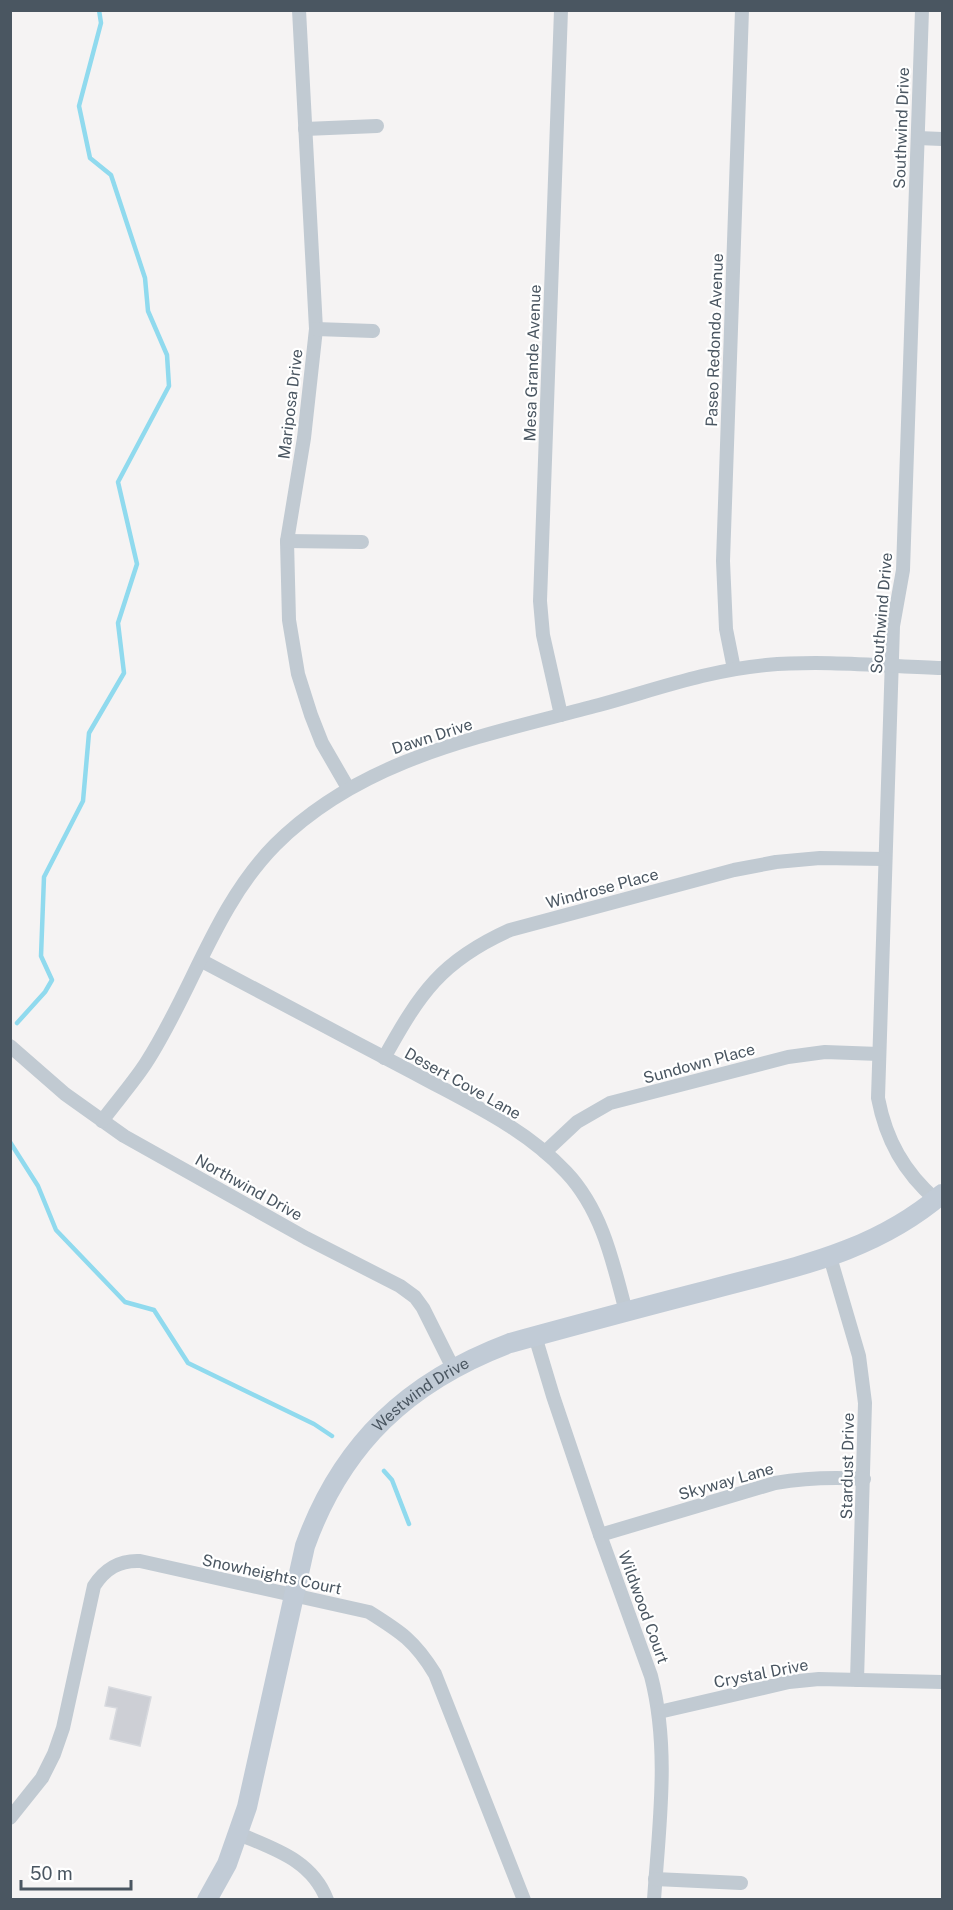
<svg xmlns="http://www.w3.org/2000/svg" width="953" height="1910" font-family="'Public Sans',sans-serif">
<rect width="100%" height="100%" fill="#f5f3f3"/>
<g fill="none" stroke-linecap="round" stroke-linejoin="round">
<g stroke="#90daee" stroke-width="4.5">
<path d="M17 1023 45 992 52 980 41 956 44 877 83 801 89 733 124 673 118 623 137 564 118 482 169 386 167 355 148 311 145 278 111 175 90 158 79 106 101 23 99 10"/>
<path d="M10 1142 38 1186 56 1230 125 1302 154 1310 188 1363 314 1424 332 1436"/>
<path d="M384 1471 392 1480 409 1524"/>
</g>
</g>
<path fill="#cdcfd5" stroke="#d7d9de" stroke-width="1.5" d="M109 1687 151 1697 140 1746 110 1739 117 1708 105 1706Z"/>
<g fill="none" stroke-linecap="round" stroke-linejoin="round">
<g stroke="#c1cad2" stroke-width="14">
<path d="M299 10 316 329 304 438 287 541 289 620 298 674 311 715 322 743 348 788"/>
<path d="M561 10 540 601 543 635 561 715"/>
<path d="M922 10 903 570 893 626 878 1098C886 1140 904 1172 936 1200"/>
<path d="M305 129 377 126"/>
<path d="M918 138 942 139"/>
<path d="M316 329 373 331"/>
<path d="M287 541 362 542"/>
<path d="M734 669 726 629 723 561 742 10"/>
<path d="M202 961C272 998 343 1036 414 1073 467 1102 524 1127 566 1172 602 1210 613 1262 626 1312"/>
<path d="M10 1046 65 1094 124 1136 306 1238 400 1286 415 1297 423 1308 453 1368"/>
<path d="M384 1058C420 993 441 961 510 930L734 870 776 862 820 858 885 859"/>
<path d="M102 1121C116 1102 133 1083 146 1063 192 992 215 906 275 845 363 757 484 736 599 705 654 690 709 670 766 665 823 660 885 666 942 668"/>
<path d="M545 1152 577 1122 610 1103 788 1057 825 1052 879 1054"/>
<path d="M830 1257 859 1356 865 1403 857 1680"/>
<path d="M535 1336 553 1396 600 1535 651 1676C670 1749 659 1825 654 1900"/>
<path d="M600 1535 775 1483C805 1478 833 1477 864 1479"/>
<path d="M659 1712 789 1682 819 1679 942 1682"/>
<path d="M10 1818 42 1778 54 1754 63 1728 94 1586C105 1569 119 1560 140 1561L369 1612C401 1632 415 1641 435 1674L524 1900"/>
<path d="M239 1834C274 1849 312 1860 327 1900"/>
<path d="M655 1879 741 1883"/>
</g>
<path stroke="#c1cbd6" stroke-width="20" id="s1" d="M207 1900 227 1864 247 1807 305 1546C342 1443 409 1381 510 1343 576 1325 642 1307 709 1290 794 1267 873 1253 942 1194"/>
</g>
<g text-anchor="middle" stroke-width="4.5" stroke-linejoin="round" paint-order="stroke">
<g font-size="16" fill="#4a5661" stroke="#fff">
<text transform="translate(901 128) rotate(-88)" y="6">Southwind Drive</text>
<text transform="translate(714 340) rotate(-88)" y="6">Paseo Redondo Avenue</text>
<text transform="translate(532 363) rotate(-88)" y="6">Mesa Grande Avenue</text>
<text transform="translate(290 404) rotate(-83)" y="6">Mariposa Drive</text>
<text transform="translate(881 613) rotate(-85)" y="6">Southwind Drive</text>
<text transform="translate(432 736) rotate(-18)" y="6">Dawn Drive</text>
<text transform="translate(602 888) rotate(-15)" y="6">Windrose Place</text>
<text transform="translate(699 1063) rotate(-15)" y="6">Sundown Place</text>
<text transform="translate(463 1083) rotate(29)" y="6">Desert Cove Lane</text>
<text transform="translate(249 1187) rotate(29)" y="6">Northwind Drive</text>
<text dy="6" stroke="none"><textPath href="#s1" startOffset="564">Westwind Drive</textPath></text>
<text transform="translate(847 1466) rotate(-89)" y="6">Stardust Drive</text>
<text transform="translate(726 1481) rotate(-16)" y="6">Skyway Lane</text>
<text transform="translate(272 1574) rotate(12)" y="6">Snowheights Court</text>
<text transform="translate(644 1607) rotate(70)" y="6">Wildwood Court</text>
<text transform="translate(761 1673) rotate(-11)" y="6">Crystal Drive</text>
</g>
</g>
<rect width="953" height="1910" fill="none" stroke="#4a5661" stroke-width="24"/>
<path d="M21 1880v9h110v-9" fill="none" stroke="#4a5661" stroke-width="3"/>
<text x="30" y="1880" font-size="18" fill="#4a5661" stroke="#ffffff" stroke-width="4.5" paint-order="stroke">50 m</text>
</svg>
